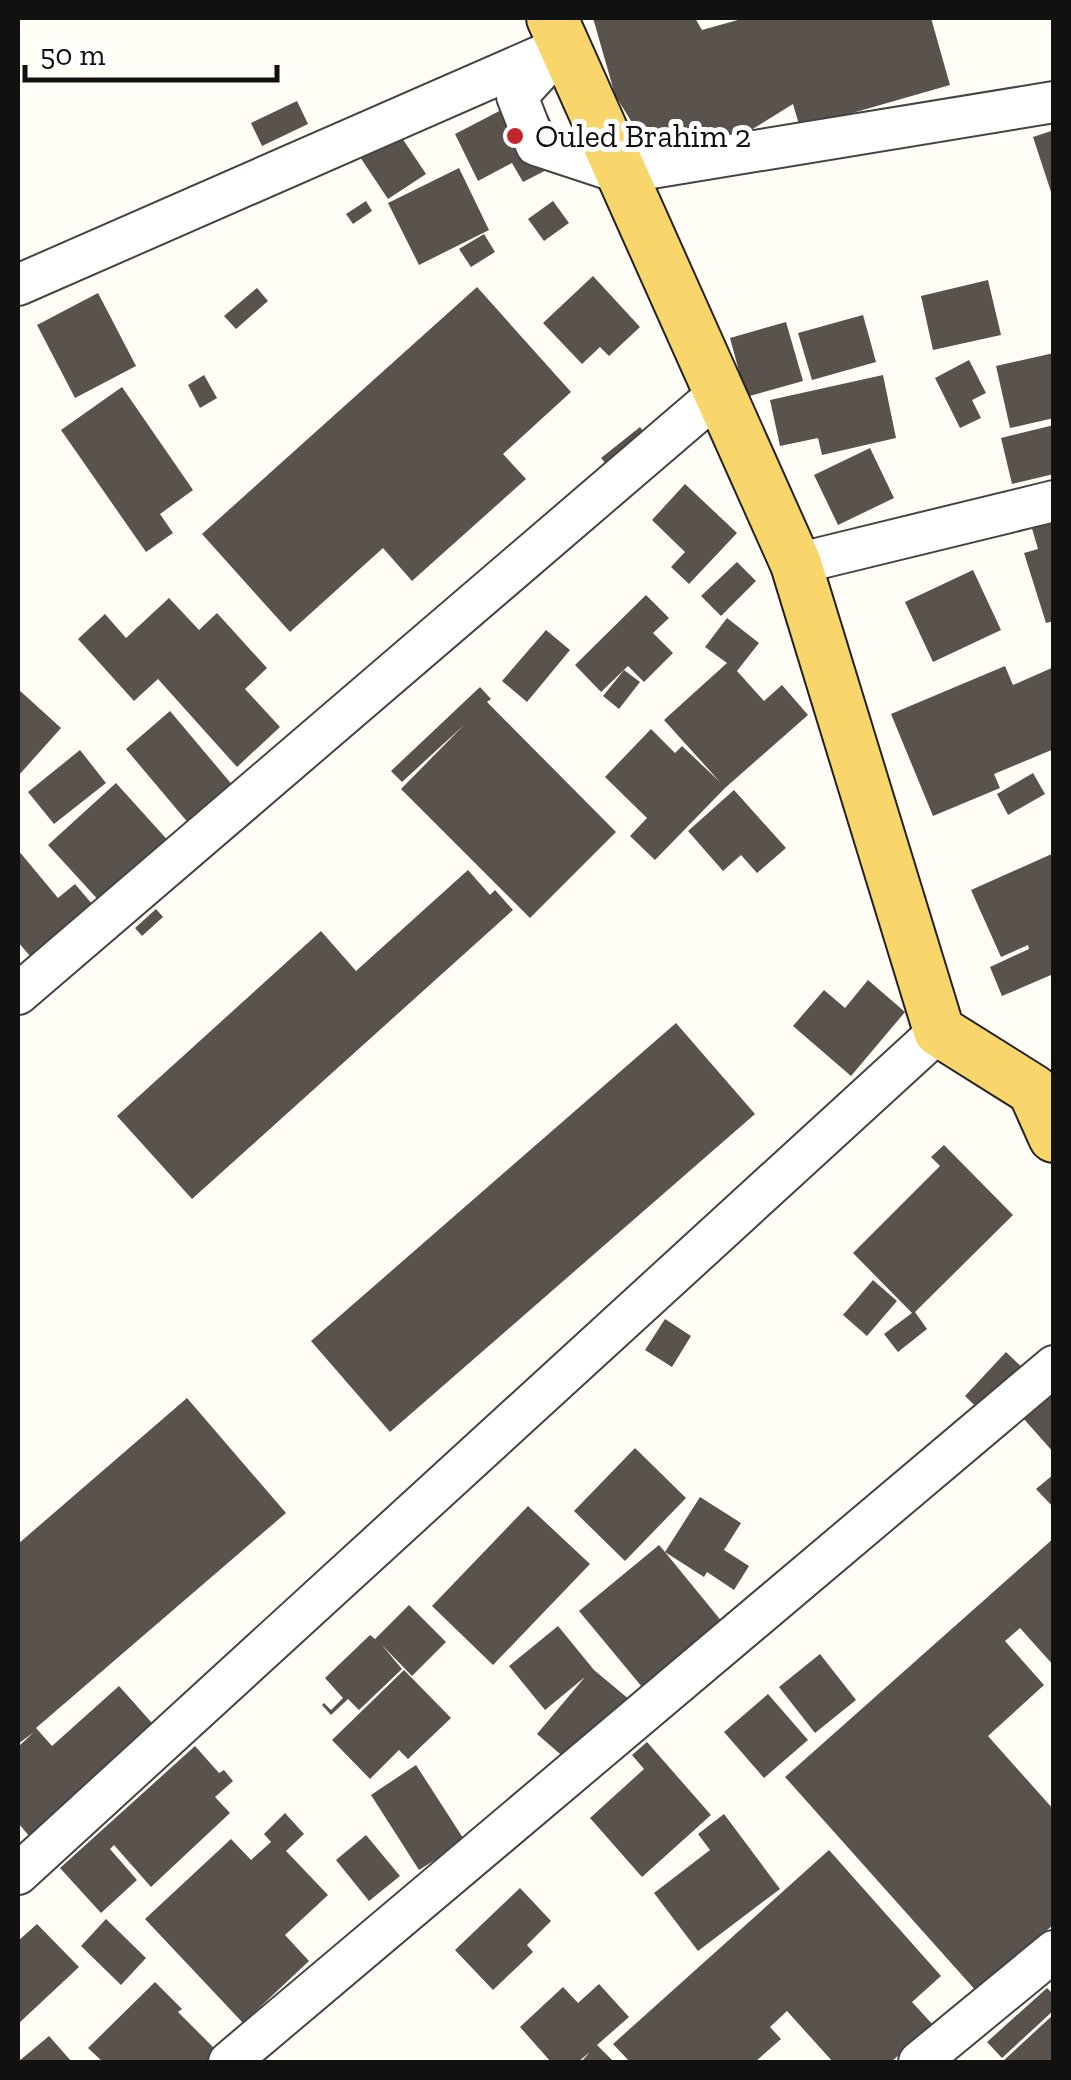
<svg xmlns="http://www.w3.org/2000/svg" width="1071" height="2080" font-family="'Zilla Slab',serif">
<rect width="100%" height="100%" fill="#fffdf5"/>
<g fill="#5a524d">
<path d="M593 18H695L702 30 745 18H931L950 85 800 128 793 104 722 148 659 166 615 95Z"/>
<path d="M536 92 570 158 523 182 512 163 478 181 455 134Z"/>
<path d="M297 101 308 124 262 146 251 123Z"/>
<path d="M396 129 426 174 388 199 358 154Z"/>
<path d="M1054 130V197L1053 198 1033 137Z"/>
<path d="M459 168 489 230 419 265 388 203Z"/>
<path d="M366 201 372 211 353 224 346 214Z"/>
<path d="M553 201 569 223 544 241 528 219Z"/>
<path d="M484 234 495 252 471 267 459 249Z"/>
<path d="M593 276 640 327 609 356 600 347 582 364 543 323Z"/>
<path d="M988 280 1001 335 933 350 921 296Z"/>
<path d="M477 287 571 392 503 454 526 479 412 581 383 548 290 632 202 534Z"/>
<path d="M257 288 268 301 236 329 224 316Z"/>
<path d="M98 293 136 366 75 398 37 325Z"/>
<path d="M863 315 876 362 812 380 798 333Z"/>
<path d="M786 322 803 381 746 397 730 338Z"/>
<path d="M1054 353V418L1010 428 996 366Z"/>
<path d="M969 360 986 393 972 400 981 418 960 428 935 378Z"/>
<path d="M204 375 217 398 200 408 188 385Z"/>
<path d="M883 375 896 438 822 455 818 438 780 446 770 400Z"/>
<path d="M122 387 193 490 160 514 173 533 146 552 61 430Z"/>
<path d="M1054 425V474L1012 484 1001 438Z"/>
<path d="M640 427 651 441 613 472 601 458Z"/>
<path d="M870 448 894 498 838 525 814 475Z"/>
<path d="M685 484 737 533 689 584 671 567 685 552 652 520Z"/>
<path d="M1054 517V621L1046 623 1024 553 1038 549 1031 525Z"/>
<path d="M737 562 756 581 721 616 701 596Z"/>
<path d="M973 570 1001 630 933 662 905 602Z"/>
<path d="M646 595 669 618 653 633 673 653 644 682 628 666 601 692 575 665Z"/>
<path d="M169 598 199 630 217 613 267 668 245 689 280 727 237 767 158 679 134 701 78 639 105 614 126 638Z"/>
<path d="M727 618 759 643 737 671 764 701 782 685 808 715 725 788 655 860 630 836 647 818 605 777 651 729 675 753 682 746 720 782 664 720 727 663 705 647Z"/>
<path d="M546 630 570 650 527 702 502 681Z"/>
<path d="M1005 666 1013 685 1054 667V749L994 774 1000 788 933 816 891 714Z"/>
<path d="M624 670 640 682 619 709 603 696Z"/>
<path d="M480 687 491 699 487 702 616 832 530 918 401 789 464 725 402 782 391 771Z"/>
<path d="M18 689 61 728 19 775 18 773Z"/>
<path d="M170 711 234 787 190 825 126 749Z"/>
<path d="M80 750 106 783 54 824 28 792Z"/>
<path d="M1033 773 1045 794 1008 815 997 794Z"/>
<path d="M116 783 181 855 113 916 48 845Z"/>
<path d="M734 790 786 848 757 873 741 855 723 871 688 831Z"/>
<path d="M18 850 58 898 75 884 98 911 36 963 18 942Z"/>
<path d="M1054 853V982L1051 975 1002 996 990 967 1029 949 1028 945 1001 957 971 890Z"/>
<path d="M468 870 490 895 495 890 513 910 192 1199 117 1116 321 931 356 971Z"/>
<path d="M156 909 163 917 142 936 135 928Z"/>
<path d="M868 980 905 1012 851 1076 793 1026 824 990 845 1008Z"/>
<path d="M676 1023 755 1114 390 1432 311 1341Z"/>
<path d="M944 1145 1013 1215 915 1312 927 1329 898 1352 884 1334 912 1313 853 1253 940 1166 931 1157Z"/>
<path d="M873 1280 897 1301 867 1336 843 1315Z"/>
<path d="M665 1319 691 1336 672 1367 645 1350Z"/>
<path d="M1006 1352 1030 1375 989 1419 965 1396Z"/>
<path d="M1054 1390V1453L1023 1418Z"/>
<path d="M187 1398 286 1513 36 1728 52 1746 119 1686 160 1732 37 1845 18 1823V1747L34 1732 18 1744V1544Z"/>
<path d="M635 1448 686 1498 625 1561 574 1511Z"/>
<path d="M1054 1474V1508L1036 1489Z"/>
<path d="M700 1497 741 1523 724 1550 749 1566 734 1590 707 1572 704 1577 665 1552 732 1634 652 1699 579 1611 659 1545 665 1552Z"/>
<path d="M528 1506 590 1564 493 1665 432 1606Z"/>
<path d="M1054 1538V1666L1020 1628 1005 1641 1044 1685 988 1736 1054 1810V1924L977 1992 785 1777Z"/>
<path d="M409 1605 446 1642 412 1676 381 1644 402 1669 359 1710 348 1699 331 1715 322 1705 324 1703 331 1710 343 1698 325 1678 370 1635 375 1639Z"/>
<path d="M558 1626 594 1670 630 1700 574 1766 537 1734 585 1677 545 1710 509 1666Z"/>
<path d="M820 1654 856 1700 815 1733 779 1687Z"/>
<path d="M404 1670 451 1718 408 1759 399 1750 370 1779 332 1740Z"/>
<path d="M768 1694 808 1740 764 1778 724 1732Z"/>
<path d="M647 1742 711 1815 642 1877 590 1818 644 1769 632 1755Z"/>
<path d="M195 1746 219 1773 224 1770 233 1781 215 1797 230 1813 151 1887 114 1845 110 1849 137 1880 101 1913 60 1868Z"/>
<path d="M416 1765 465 1841 419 1870 371 1795Z"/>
<path d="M285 1813 304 1834 286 1851 328 1895 285 1935 309 1961 243 2023 145 1919 231 1839 251 1860 271 1842 264 1834Z"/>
<path d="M724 1814 780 1889 698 1951 654 1893 710 1850 698 1834Z"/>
<path d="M366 1835 400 1876 369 1901 336 1860Z"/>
<path d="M829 1850 941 1976 912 2002 933 2025 891 2062H833L787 2011 770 2027 781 2039 755 2062H630L613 2044Z"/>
<path d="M520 1888 551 1921 527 1945 533 1952 493 1990 455 1950Z"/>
<path d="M106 1919 146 1958 121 1985 81 1946Z"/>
<path d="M37 1924 79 1967 18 2024V1941Z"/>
<path d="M155 1982 182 2009 178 2012 221 2055 214 2062H103L88 2048Z"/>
<path d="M599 1984 629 2017 597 2045 614 2062H581L590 2052 578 2062H551L520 2027 563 1987 578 2003Z"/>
<path d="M1047 1988 1054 1995V2010L1002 2058 987 2042Z"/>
<path d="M1054 2014V2062H1002Z"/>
<path d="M49 2036 72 2062H18Z"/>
</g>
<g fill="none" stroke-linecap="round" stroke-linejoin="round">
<g stroke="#444" stroke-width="44">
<g id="minor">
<path d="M564 45 517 96 536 145 621 173 1054 102"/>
<path d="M18 285 550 52"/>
<path d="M796 564 1054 501"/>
<path d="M18 994 719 393"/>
<path d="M18 1874 939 1031"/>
<path d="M229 2062 1054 1366"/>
<path d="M919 2062 1054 1951"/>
</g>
</g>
<g stroke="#222" stroke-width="54">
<path id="major" d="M552 18 796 564 939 1031 1033 1090 1054 1137"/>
</g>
<use href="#minor" stroke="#fff" stroke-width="40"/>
<use href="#major" stroke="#f9d66b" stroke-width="50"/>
</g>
<circle fill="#c4262e" stroke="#fff" stroke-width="4" cx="515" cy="136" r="10"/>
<g text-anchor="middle" stroke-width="10" stroke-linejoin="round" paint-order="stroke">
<g font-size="32" fill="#111" stroke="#fff" text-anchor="start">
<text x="535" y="147">Ouled Brahim 2</text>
</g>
</g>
<rect width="1071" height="2080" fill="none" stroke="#111111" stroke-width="40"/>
<path d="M25 65v15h252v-15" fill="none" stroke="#111111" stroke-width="5"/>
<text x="40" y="65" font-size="30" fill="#111111" stroke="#ffffff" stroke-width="8" paint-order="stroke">50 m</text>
</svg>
